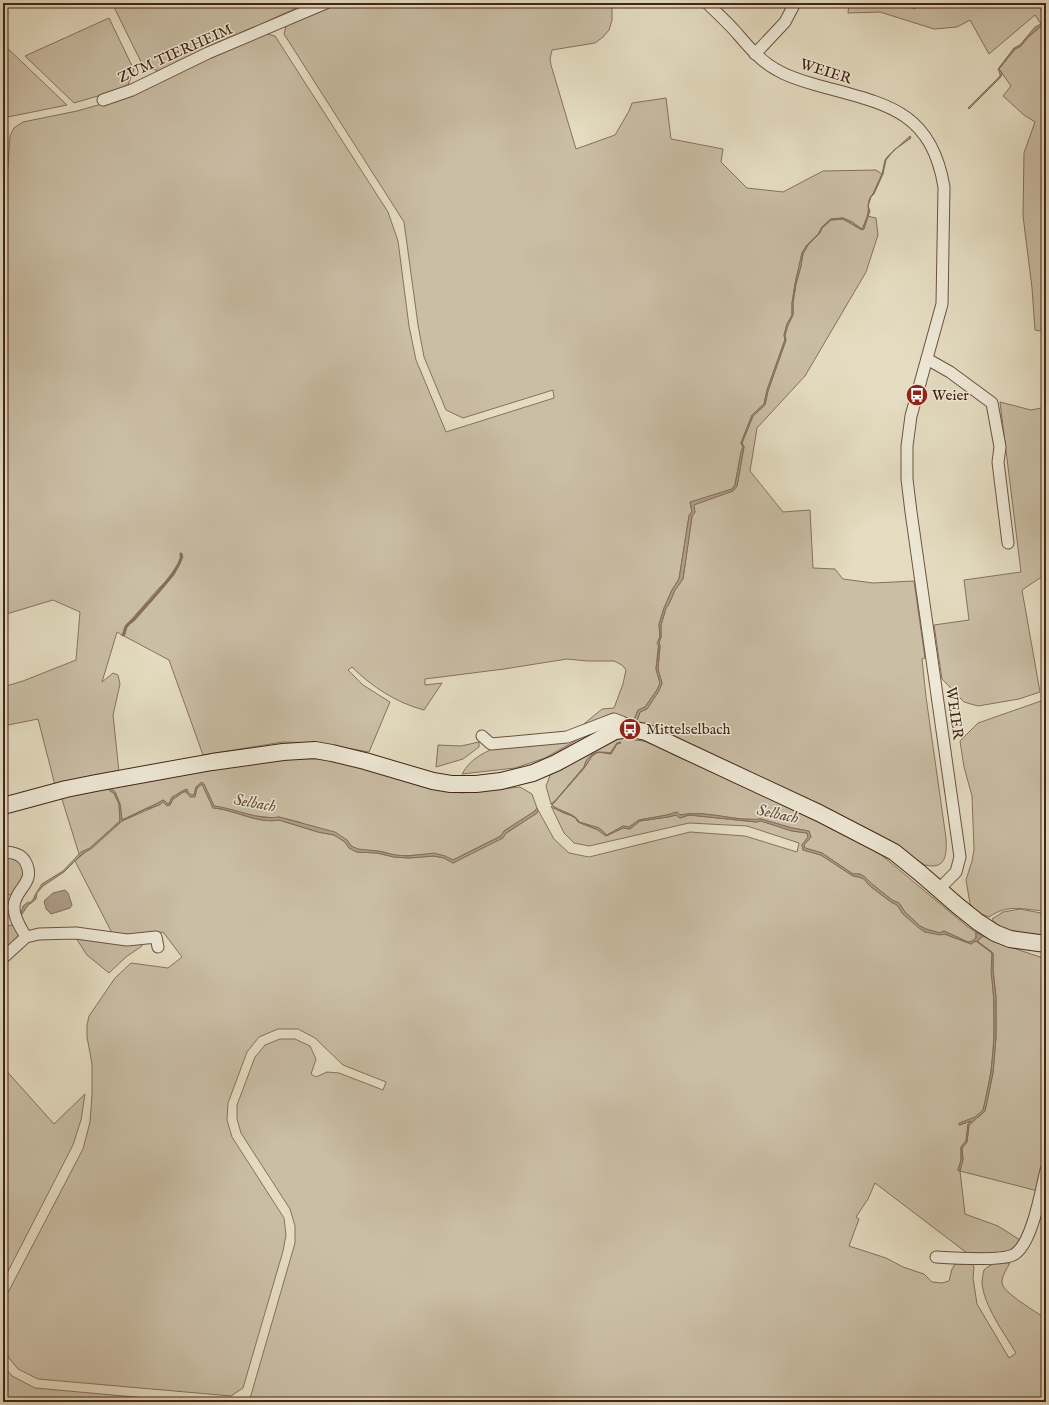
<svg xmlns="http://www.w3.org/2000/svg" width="1049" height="1405" font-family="'IM FELL English',serif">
<rect width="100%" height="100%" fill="#e5ddc2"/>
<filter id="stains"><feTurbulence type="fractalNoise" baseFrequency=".005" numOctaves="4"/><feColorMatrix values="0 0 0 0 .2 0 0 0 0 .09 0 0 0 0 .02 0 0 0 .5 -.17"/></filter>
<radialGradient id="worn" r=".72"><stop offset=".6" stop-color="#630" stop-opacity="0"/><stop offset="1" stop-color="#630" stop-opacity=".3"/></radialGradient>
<g fill="#cabea5" stroke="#87715e">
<path d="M112 3H307L159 71 143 66Z"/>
<path d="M330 3H612V20L609 30 603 37 595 43 552 50 550 59 551 65 576 149 615 135 629 111 632 103 666 98 671 139 723 149 721 162 747 188 783 192 823 171 876 170 882 174 873 194C866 201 870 209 867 216L876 218 878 235 866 272 805 376 757 428 750 471 783 512 810 510 813 568 835 569 843 579 873 583 914 581 925 658 922 659 926 697 946 838C947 855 946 870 925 865L880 836 637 721 640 712 647 709 662 684 658 669 660 646 659 643 661 637V625L666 608 669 604 675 590 683 579 692 516 695 512 693 504 733 491 737 486 744 447 742 443 753 416 765 405 768 391 786 340 785 335 788 325 793 315V303L796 284 801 266 803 254 808 245 820 233 822 228 831 220 843 219 862 230C864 228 866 224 866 220L862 229 852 222 843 218 831 219 822 227 819 233 807 245 802 253 795 284 792 303V315L787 324 784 335 785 339 767 390 764 404 752 415 741 443 743 447 741 452 735 485 732 489 690 503 692 511 689 516 679 579 672 590 664 608 659 624 660 637 659 639 656 669 660 683 657 690 645 707 638 710 634 720 612 713 579 728 602 709 614 708 623 684 626 670 622 665 614 661H587L567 659 504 669 425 679V685L442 683 424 710C397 703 372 687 352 667L348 670 363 685 390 702 369 752 317 743 283 742 203 755 169 660 124 636 125 634 127 626 135 620 174 575 183 557 181 553 180 554C181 557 181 559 180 562 175 573 166 581 158 589 147 601 138 613 127 624 124 627 125 632 122 635L117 632 102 682 113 673 118 675 120 684 113 715 119 772 55 785 38 719 3 726V687L23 681 76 660 80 612 53 600 3 615V236L10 136 14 128 23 122 77 111 119 99 263 33 275 36 388 212 398 241 409 326 416 360 446 432 554 398 553 390 463 418 446 410 424 357 418 325 404 222 284 34 287 22Z"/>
<path d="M849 3H896L915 9 917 3H1046V18L1041 24 1035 15 989 54 970 20 957 27 934 29 880 12 848 13Z"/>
<path d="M109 18 134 70 128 85 115 91 74 103 25 56Z"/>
<path d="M1046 22V332L1035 330 1032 288 1023 216 1024 153 1035 122 1024 115 1003 96 1011 86 999 69 1015 49 1021 46 1027 38Z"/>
<path d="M3 44 67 105 3 118Z"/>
<path d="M1000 402 1031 410 1046 407V574L1022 590 1040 692 1019 699 978 706 964 702 942 679 934 625 969 620 964 580 1021 572Z"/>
<path d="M1041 701 1046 720V911C1024 910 1009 903 989 917L979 913 970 904 966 880 972 861 974 850 972 796 964 767 960 741 978 723Z"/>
<path d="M604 725 545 758 515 768 462 774C470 759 484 752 500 746Z"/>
<path d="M621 738 643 741 662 747 817 819 873 848 968 927 976 932V938L971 942H968L944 931 940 933 926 929 920 926 905 912 899 903 892 900 872 884 865 877 860 874H853L822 853 805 848 804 845 811 837 809 831 792 828 761 819C755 820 749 819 742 819 722 817 700 811 680 815L677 812 667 815 639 820 629 827 623 826 607 835 599 828 579 822C575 812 560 813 552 805L585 767 592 756 598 752 611 754 617 744 621 743H617L611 753C598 751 588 752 584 767L555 801 551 804 546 786 551 773 603 745Z"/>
<path d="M479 742V747L463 759 436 767 438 745 461 746Z"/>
<path d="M285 758 316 759 350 764 426 787 462 793 520 787 532 794 537 808 535 811 504 831 501 836 453 860C433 849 415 858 395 855 389 854 383 851 377 851 363 849 355 853 347 840L299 822 279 817 274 818 256 816 214 806 204 784 202 782 196 787 194 795C190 795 188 793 187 789 181 791 177 795 172 797L169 804H168L163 800 158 803 122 820 120 804 115 792 111 789 109 787Z"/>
<path d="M202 784 213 808C235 810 257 824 279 820L318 832 334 835 345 842 349 848 357 852 377 853 394 857 409 858 434 856 444 858 453 863 508 832 537 813 538 810 554 839 569 853 589 857 690 832 745 836 797 852 799 843 747 826 689 823 589 846 574 843 564 833 551 806 553 808 559 810C565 816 574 813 578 822L598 830 606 836 623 828 630 829 640 821 668 817 676 815 680 818 689 815 756 822 761 821 792 831 807 833 808 837 802 845 803 850 821 855 853 876 859 877 864 879 870 886 891 902 897 905 903 914 925 932 944 934 971 944 976 941 992 953C993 1002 998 1044 987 1092 986 1097 986 1106 983 1110 979 1118 967 1121 960 1125L972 1120 968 1124 966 1141 961 1147V1160L958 1170 963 1160 962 1148 967 1142 969 1125 985 1111 993 1073 996 1037V997L993 971V953L977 941 983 936 995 942 1046 959V1154L1038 1191 960 1171 965 1214 998 1226 1020 1240 1014 1249 1004 1253H967L875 1183 868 1199 856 1217 859 1219 849 1246 886 1258 903 1267 924 1274 932 1282 942 1283 949 1281 952 1269 955 1264H972L974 1267 973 1278 977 1304 1009 1358 1016 1353C1004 1333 984 1306 982 1283 982 1279 983 1274 984 1270 993 1262 997 1263 1010 1263 1007 1268 1001 1278 1002 1283 1003 1293 1037 1312 1046 1319V1402H249L295 1243V1226L290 1209 241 1133 237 1119V1105L255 1057 265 1045 280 1039H295L310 1046 316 1059 311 1074 316 1077 327 1072 339 1073 383 1090 386 1082 343 1065 315 1038 298 1029H278L259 1037 247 1052 228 1103 227 1120 232 1137 284 1218 286 1235 283 1251 243 1388 231 1396 38 1379 18 1369 4 1352 3 1349V1302L83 1149 90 1122 92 1095V1064L87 1037V1025L89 1016 115 978 131 963 168 968 182 957 163 932 146 934 113 935 75 861 122 821 159 805 163 802 165 804 170 805 173 799C177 797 181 793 186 791V793L195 797 197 788Z"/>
<path d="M108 787 110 791 114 793 119 804 120 821 90 848 79 854 61 796Z"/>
<path d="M6 855 21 862 25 870 23 880 13 894 3 896V856Z"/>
<path d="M1020 909 1046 914V937C1030 934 1000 933 992 919L1003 912Z"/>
<path d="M15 924 18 930 19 937 3 954V929L4 927Z"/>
<path d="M76 938 141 943 142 946 126 957 109 973 87 955Z"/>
<path d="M3 1067 54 1124 85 1094 81 1120 73 1145 3 1281Z"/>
<path d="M3 1365 12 1376 35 1388 190 1402H3Z"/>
</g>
<g fill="#ae9e88" stroke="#846d5b">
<path d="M1046 18V22L1027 38 1021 46 1015 49 999 69 1002 73 1001 77 969 109 968 108 1000 76V74L998 69 1014 48 1020 45 1035 27 1041 24Z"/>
<path d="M910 136 911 138 894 150 886 160 883 174 874 194 871 197 868 206 870 211 864 229 862 230 843 219 831 220 822 228 820 233 808 245 803 254 801 266 796 284 793 303V315L788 325 785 335 786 340 768 391 765 405 753 416 742 443 744 447 737 486 733 491 694 505 695 512 692 516 683 579 675 590 669 604 666 608 661 625V637L659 643 660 646 658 669 662 683 659 691 647 709 640 712 637 721 634 720 638 710 645 707 657 690 660 683 656 669 659 646 657 643 660 637 659 625 664 608 672 590 679 579 689 516 692 511 690 502 732 489 735 485 741 452 743 447 741 443 752 415 764 404 767 390 785 340 784 335 787 324 792 315V303L795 284 802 253 807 245 819 233 822 227 831 219 843 218 852 222 861 229 863 228 869 211C867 205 869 198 873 194L882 174 885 160 888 156Z"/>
<path d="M621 742 617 744 611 754 598 752 592 756 585 767 552 805 554 807C560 810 576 816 579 822L599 828 607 835 623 826 629 827 639 820 667 815 677 812 680 815C700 811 722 817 742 819 749 819 755 820 761 819L792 828 809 831 811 837 804 845 805 848 822 853 853 874H860L865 877 872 884 892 900 899 903 905 912 920 926 926 929 940 933 944 931 968 942 973 941 976 938V932L983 936 977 941 993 953V971L996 997V1037L993 1073 985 1111 969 1125 967 1142 962 1148 963 1160 960 1171H958L961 1160V1147L966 1141 968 1124 971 1121 959 1125V1123L975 1117 983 1110 991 1073 994 1037V1001L991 971 992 953 976 941 971 944 945 934 940 935 925 932 919 928 903 914 897 905 891 902 870 886 864 879 859 877 853 876 821 855 803 850 802 845 808 837 807 833 792 831 761 821 757 822 689 815 680 818 676 815 668 817 640 821 630 829 623 828 606 836 598 830 578 822C574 812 558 815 551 804L555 801 584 767C588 752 598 751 610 753L617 743Z"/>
<path d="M202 782 204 784 214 806C235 808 258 821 279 817L335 832 347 840 351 846 358 849 377 851 395 855 408 856 434 853 445 856 453 860 501 836 504 831 535 811 537 808 538 810 537 813 506 833 503 838 453 863 444 858 434 856 409 858 394 857 377 853 357 852 349 848 345 842 334 835 318 832 279 820C257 824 235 809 213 808L202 784 197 788 195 797H190L186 791C181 792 177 797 173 799L170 805 167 806 163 802 159 805 144 810 122 821 91 849 82 854 64 872 43 886 37 893 36 899 30 904H29L20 917 23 906 28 902 30 903 34 898 35 895 42 884 63 871 81 852 90 848 120 821 119 804 114 793 110 791 108 787H109L111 789 115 792 120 804 122 820 158 803 163 800 165 801 167 804H169L172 797C177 795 181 791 187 789 188 793 190 795 194 795L196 787Z"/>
<path d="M65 890 68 893 72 905 70 908 51 914 46 909 44 901 53 893Z"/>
</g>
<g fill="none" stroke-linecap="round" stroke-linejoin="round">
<path stroke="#846d5b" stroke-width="3" d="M123 635C125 632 124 630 126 627 128 623 133 621 135 618 144 607 185 566 181 554"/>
<g stroke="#6c5242" stroke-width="13">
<g id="street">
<path d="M707 3C716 12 726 21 735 31 748 46 760 61 777 70 790 78 806 82 820 86 886 104 931 110 944 187L942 304 911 416 907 446V479L911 512 960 857 956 872 939 889"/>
<path d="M755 54 785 22 795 3"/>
<path d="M103 100 132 90 208 53 326 3"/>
<path d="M927 359 950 372 992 403 1000 447 998 462 1008 543"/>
<path d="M482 736 491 744 567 737 614 719 622 722 630 729"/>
<path d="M3 852C11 852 20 853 25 861 37 883 15 888 14 906 13 917 21 928 26 937L39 934 76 933 127 940 156 937 158 947"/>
<path d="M3 958 26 937"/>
<path d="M936 1257C952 1258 1001 1261 1013 1255 1032 1246 1041 1190 1046 1170"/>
</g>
</g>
<g stroke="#442417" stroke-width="18">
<path id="secondary" d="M3 806 66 789 96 783 212 762 283 752 315 750 332 753 365 761 433 781 451 784H476L501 781 533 773 556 763 615 731 630 729 646 732 684 750 819 813 875 842 894 852 920 873 958 906 978 922 995 933 1010 939 1046 944"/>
</g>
<use href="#street" stroke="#eee9d7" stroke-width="11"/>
<use href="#secondary" stroke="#eee9d7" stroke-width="16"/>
</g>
<defs>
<g id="bus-disc" transform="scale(1.15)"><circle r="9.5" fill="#8f2418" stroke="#eee9d7"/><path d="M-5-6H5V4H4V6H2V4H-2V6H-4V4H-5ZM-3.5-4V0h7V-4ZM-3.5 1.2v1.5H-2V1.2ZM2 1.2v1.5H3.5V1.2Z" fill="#fff"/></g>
</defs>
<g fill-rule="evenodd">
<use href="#bus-disc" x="917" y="395"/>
<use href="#bus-disc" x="630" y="729"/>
</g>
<g text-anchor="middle" stroke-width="3" stroke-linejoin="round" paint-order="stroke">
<g font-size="15" fill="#442417" stroke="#eee9d7">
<text transform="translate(175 53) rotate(-24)" y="5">ZUM TIERHEIM</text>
<text transform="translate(826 71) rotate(17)" y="5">WEIER</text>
<text transform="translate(955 713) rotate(82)" y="5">WEIER</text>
</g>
<g font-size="15" fill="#442417" stroke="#eee9d7" text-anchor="start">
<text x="932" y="400">Weier</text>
<text x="646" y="734">Mittelselbach</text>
</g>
<g font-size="16" font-style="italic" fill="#644939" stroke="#eee9d7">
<text transform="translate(255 802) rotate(10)" y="6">Selbach</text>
<text transform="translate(778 813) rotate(12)" y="6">Selbach</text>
</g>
</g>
<rect width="1049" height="1405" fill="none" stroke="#e5ddc2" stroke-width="16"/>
<rect x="4" y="4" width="1041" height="1397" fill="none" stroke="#442417" stroke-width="2"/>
<rect x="8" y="8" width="1033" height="1389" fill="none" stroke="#442417"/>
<rect width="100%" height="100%" filter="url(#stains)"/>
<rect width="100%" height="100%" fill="url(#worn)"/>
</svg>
